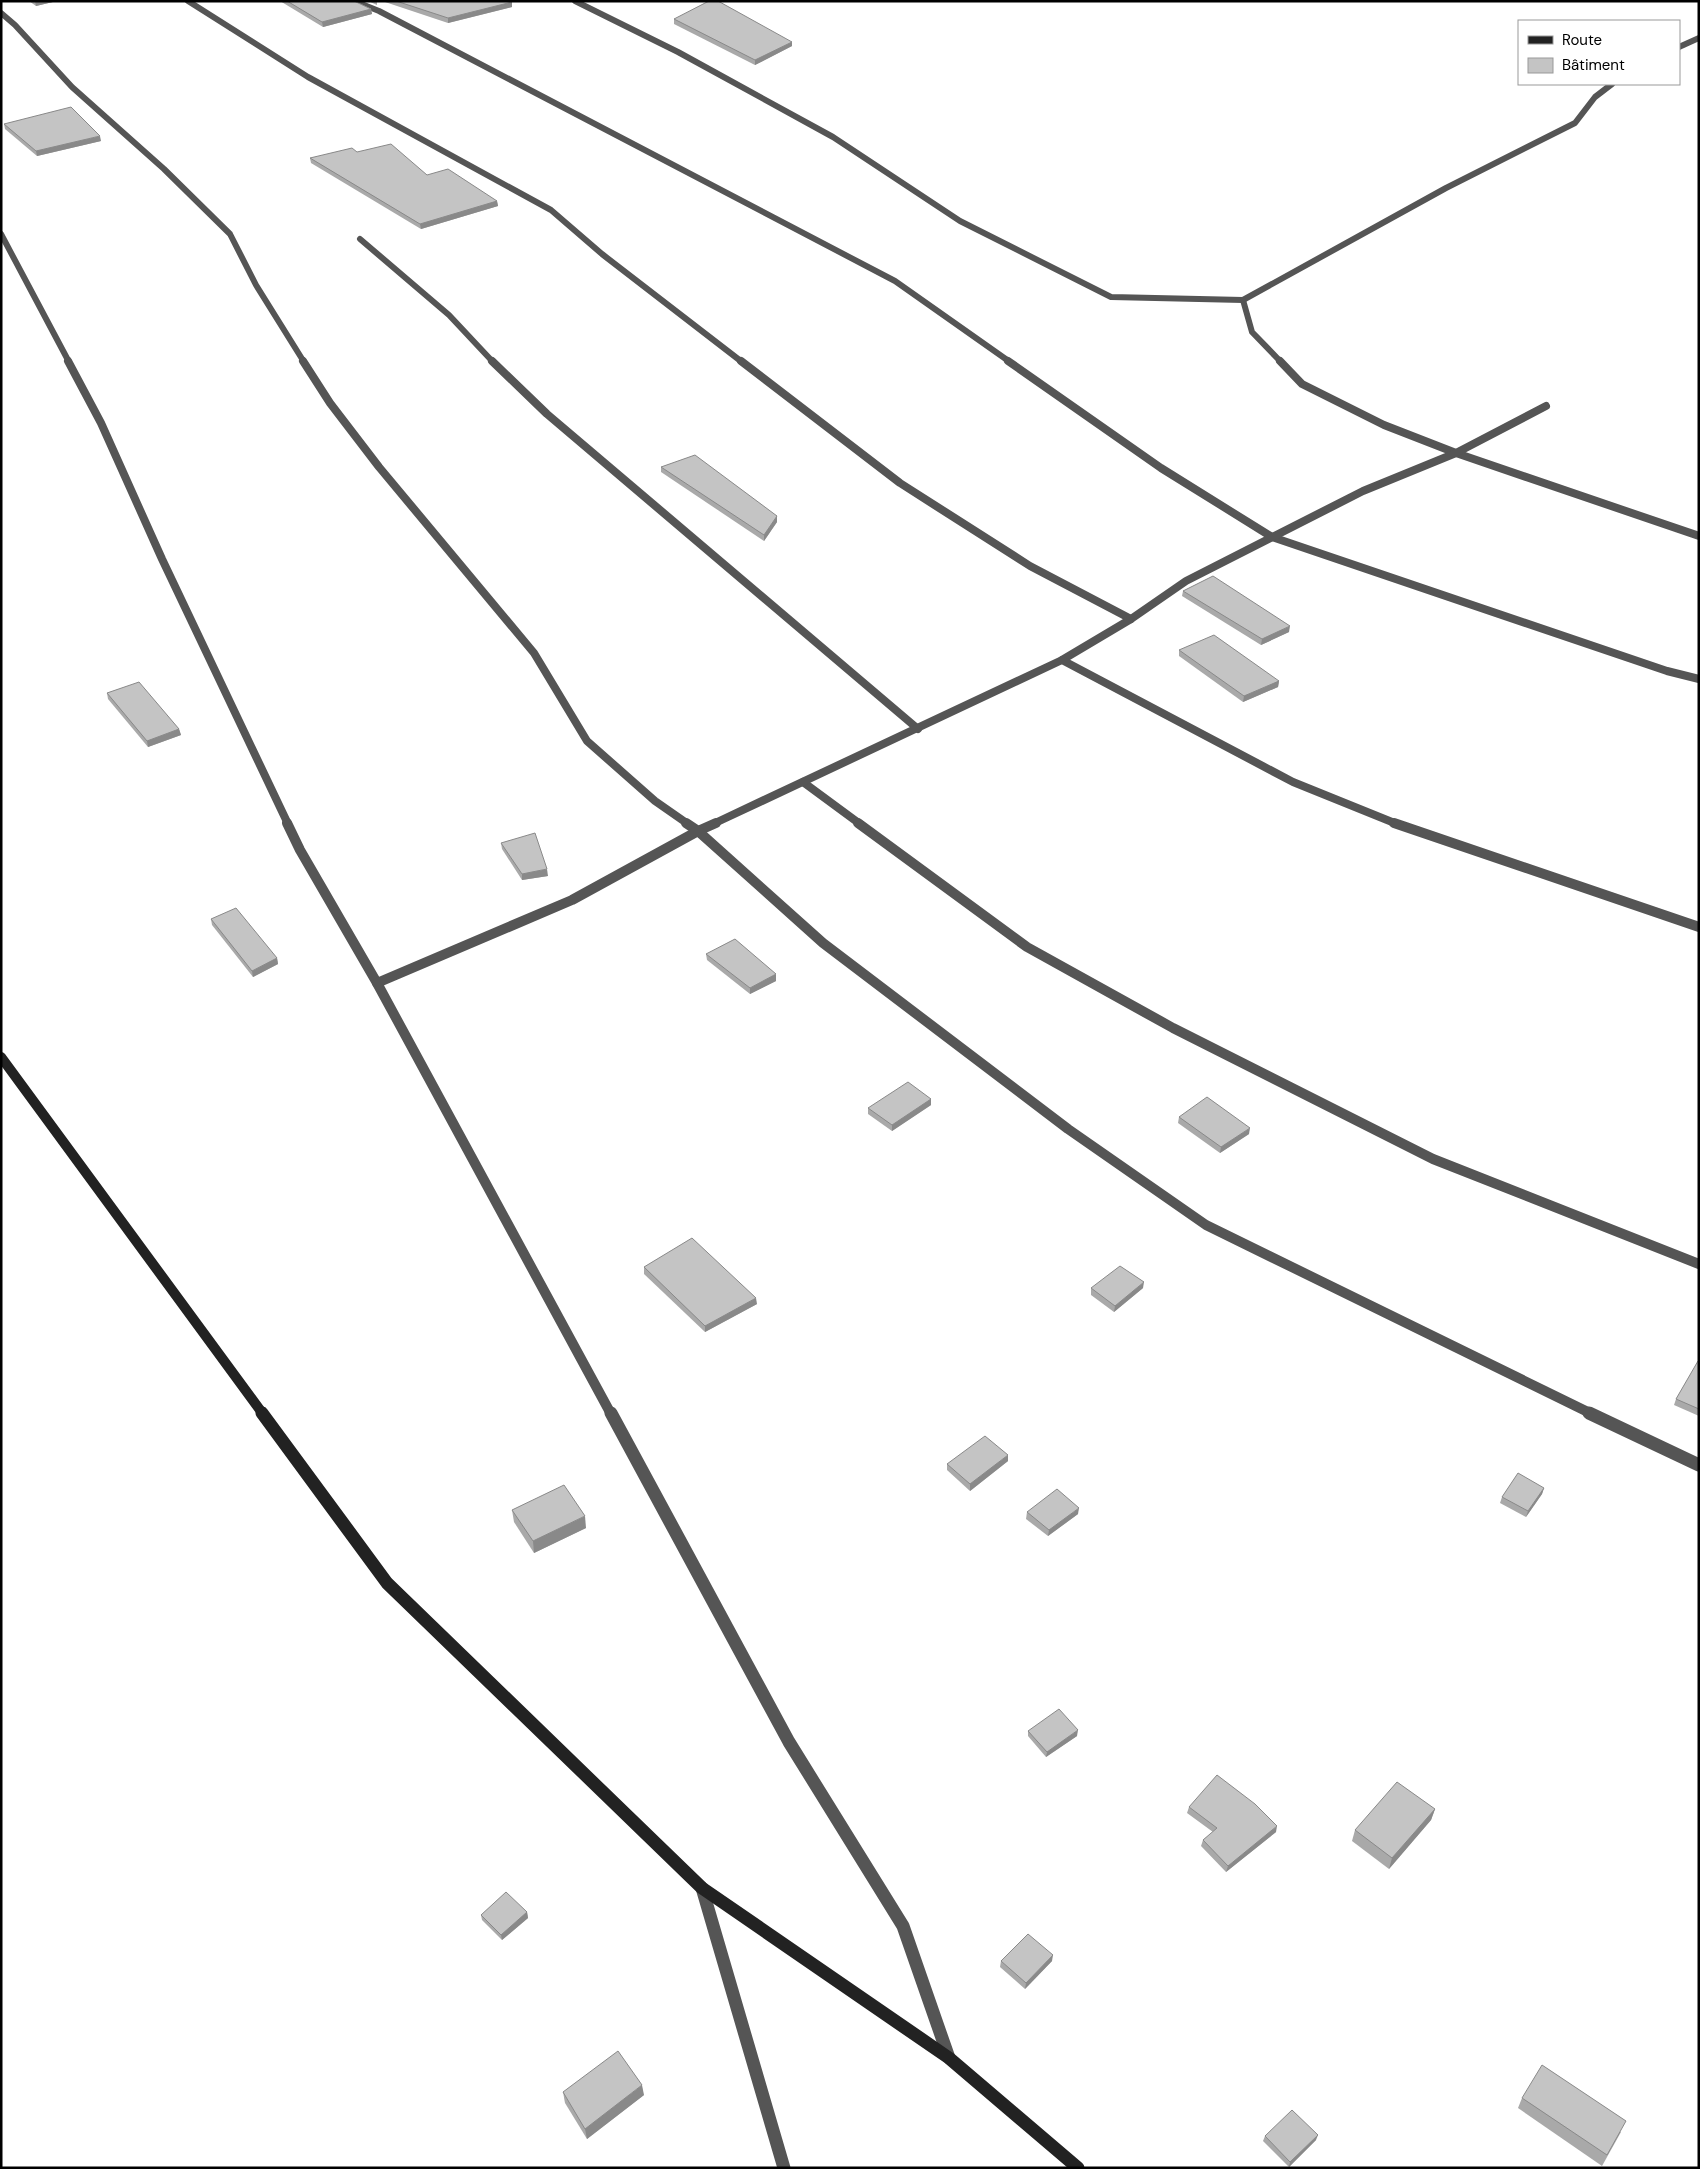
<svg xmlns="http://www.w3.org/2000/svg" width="1700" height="2169" font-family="'DM Sans',sans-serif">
<rect width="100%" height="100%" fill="#fff"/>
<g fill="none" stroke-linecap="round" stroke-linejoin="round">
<g stroke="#555" stroke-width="6">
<path d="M188 1 308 77 551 210 602 254 742 362"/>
<path d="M354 1 379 11 895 281 1010 362"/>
<path d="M575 1 678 52 833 137 960 221 1111 297 1243 300 1446 188 1575 123 1595 97 1612 84"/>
<path d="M1 13 15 25 72 87 164 169 230 234 256 285 304 362"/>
<path d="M1679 47 1699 38"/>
<path d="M1 234 69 362"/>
<path d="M360 239 449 315 493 362"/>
<path d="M1243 300 1252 332 1281 362"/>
</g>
<g stroke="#555" stroke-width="8">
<path d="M68 361 101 423 162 559 288 824"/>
<path d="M303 361 330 403 379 467 534 653 587 741 655 801 688 824"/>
<path d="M492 361 547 414 918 729"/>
<path d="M741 361 900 483 1030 566 1131 619"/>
<path d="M1008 361 1161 468 1272 537 1667 671 1699 679"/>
<path d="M1280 361 1302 384 1384 425 1456 453 1699 536"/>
<path d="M1062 660 1131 619 1186 581 1363 491 1456 453 1546 406"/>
<path d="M803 782 860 824"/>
<path d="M713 824 1062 660 1293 782 1397 824"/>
</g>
<g stroke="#555" stroke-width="10">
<path d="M287 823 300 850 377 983 611 1414"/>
<path d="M686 823 698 831 716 823"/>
<path d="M858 823 1027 947 1173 1028 1433 1159 1699 1264"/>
<path d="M1394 823 1699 927"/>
<path d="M377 983 572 900 698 831 823 943 1068 1129 1206 1225 1592 1414"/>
</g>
<g stroke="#555" stroke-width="13">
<path d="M611 1413 789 1742 903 1926 949 2058"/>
<path d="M1589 1413 1699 1465"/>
<path d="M702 1888 784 2168"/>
</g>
<path stroke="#222" stroke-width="10" d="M1 1057 263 1414"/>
<path stroke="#222" stroke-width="13" d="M262 1413 387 1583 702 1888 949 2058 1078 2168"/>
</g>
<g fill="#a9a9a9">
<path d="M29 1H57L36 6Z"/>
<path d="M280 1H354L371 9 372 14 323 27Z"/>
<path d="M368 1H377V5Z"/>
<path d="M382 1H510L512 2V7L448 23Z"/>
<path d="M674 19 792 42V46L755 65 674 24Z"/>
<path d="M4 124 101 141 37 156 5 129Z"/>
<path d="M357 152 427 175 497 201 498 206 421 229 311 163 310 158Z"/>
<path d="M661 467 777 516V522L764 541 661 472Z"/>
<path d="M1183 591 1289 632 1261 645 1182 596Z"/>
<path d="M1179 650 1279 681 1278 687 1243 702 1179 656Z"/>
<path d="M107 693 179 729 181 735 148 747 108 699Z"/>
<path d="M501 843 548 876 522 880 502 849Z"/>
<path d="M211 919 277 958 278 964 253 977 212 925Z"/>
<path d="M706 954 776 981 750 994 707 960Z"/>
<path d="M931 1099V1105L892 1131 868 1114V1108Z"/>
<path d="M1179 1117 1249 1134 1220 1153 1178 1123Z"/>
<path d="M644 1267 757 1304 705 1332 644 1274Z"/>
<path d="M1091 1288H1143L1114 1312 1091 1295Z"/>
<path d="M1699 1361V1416L1674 1405 1676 1399Z"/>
<path d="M1008 1461 970 1491 947 1470V1464Z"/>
<path d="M1544 1488 1542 1494 1526 1517 1500 1503 1502 1497Z"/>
<path d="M512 1510 586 1528 534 1553 514 1522Z"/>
<path d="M1027 1512 1078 1514 1048 1536 1026 1519Z"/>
<path d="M1028 1731 1077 1736 1046 1757 1028 1736Z"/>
<path d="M1189 1807 1276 1832 1226 1872 1201 1846 1203 1840 1213 1832 1187 1813Z"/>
<path d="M1435 1809 1431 1820 1389 1869 1352 1841 1355 1830Z"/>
<path d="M527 1912 528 1918 502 1940 482 1920 481 1915Z"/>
<path d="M1001 1961H1052L1025 1989 1000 1967Z"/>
<path d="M563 2092 644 2095 587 2139 565 2103Z"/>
<path d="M1522 2098 1621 2132 1602 2166 1518 2108Z"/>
<path d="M1265 2136 1316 2140 1289 2167 1263 2141Z"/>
</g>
<g fill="#898989">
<path d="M35 1H57L36 6Z"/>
<path d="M512 2V7L448 23V18Z"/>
<path d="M371 9 372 14 323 27 322 22Z"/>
<path d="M792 42V46L755 65V60Z"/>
<path d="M100 136 101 141 37 156 36 151Z"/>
<path d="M497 201 498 206 421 229 420 224Z"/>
<path d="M777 516V522L764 541V535Z"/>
<path d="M1290 626 1289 632 1261 645 1262 639Z"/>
<path d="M1279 681 1278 687 1243 702 1244 696Z"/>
<path d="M179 729 181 735 148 747 147 741Z"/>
<path d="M547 869 548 876 522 880V874Z"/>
<path d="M277 958 278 964 253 977 252 971Z"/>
<path d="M776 974V981L750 994V988Z"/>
<path d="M931 1099V1105L892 1131V1125Z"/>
<path d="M1250 1128 1249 1134 1220 1153 1221 1147Z"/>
<path d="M1144 1282 1143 1288 1114 1312 1115 1306Z"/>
<path d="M756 1298 757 1304 705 1332V1326Z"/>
<path d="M1008 1455V1461L970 1491V1484Z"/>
<path d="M1544 1488 1542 1494 1526 1517 1528 1511Z"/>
<path d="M1079 1508 1078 1514 1048 1536 1049 1530Z"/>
<path d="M585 1516 586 1528 534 1553 533 1541Z"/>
<path d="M1078 1730 1077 1736 1046 1757 1047 1752Z"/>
<path d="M1435 1809 1431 1820 1389 1869 1392 1858Z"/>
<path d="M1277 1826 1276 1832 1226 1872 1228 1866Z"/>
<path d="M527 1912 528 1918 502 1940 501 1935Z"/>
<path d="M1053 1955 1052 1961 1025 1989 1026 1983Z"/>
<path d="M642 2085 644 2095 587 2139 585 2129Z"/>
<path d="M1318 2135 1316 2140 1289 2167 1290 2162Z"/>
</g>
<g fill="#c4c4c4" stroke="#898989">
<path d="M287 1H354L371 9 322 22Z"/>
<path d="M396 1H510L512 2 448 18Z"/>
<path d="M709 1H718L792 42 755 60 674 19Z"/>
<path d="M71 107 100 136 36 151 4 124Z"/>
<path d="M391 144 427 175 448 169 497 201 420 224 310 158 352 148 357 152Z"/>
<path d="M695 455 777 516 764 535 661 467Z"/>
<path d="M1213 576 1290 626 1262 639 1183 591Z"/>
<path d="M1214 635 1279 681 1244 696 1179 650Z"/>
<path d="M139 682 179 729 147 741 107 693Z"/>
<path d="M535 833 547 869 522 874 501 843Z"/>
<path d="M236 908 277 958 252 971 211 919Z"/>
<path d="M735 939 776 974 750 988 706 954Z"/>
<path d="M908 1082 931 1099 892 1125 868 1108Z"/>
<path d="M1207 1097 1250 1128 1221 1147 1179 1117Z"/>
<path d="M692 1238 756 1298 705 1326 644 1267Z"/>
<path d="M1120 1266 1144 1282 1115 1306 1091 1288Z"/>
<path d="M1698 1361H1699V1409L1676 1399Z"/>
<path d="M985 1436 1008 1455 970 1484 947 1464Z"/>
<path d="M1518 1473 1544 1488 1528 1511 1502 1497Z"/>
<path d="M564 1485 585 1516 533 1541 512 1510Z"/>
<path d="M1057 1489 1079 1508 1049 1530 1027 1512Z"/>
<path d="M1059 1709 1078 1730 1047 1752 1028 1731Z"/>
<path d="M1217 1775 1255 1804 1277 1826 1228 1866 1203 1840 1217 1828 1189 1807Z"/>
<path d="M1397 1782 1435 1809 1392 1858 1355 1830Z"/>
<path d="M506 1892 527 1912 501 1935 481 1915Z"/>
<path d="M1028 1934 1053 1955 1026 1983 1001 1961Z"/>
<path d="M618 2051 642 2085 585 2129 563 2092Z"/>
<path d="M1542 2065 1626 2121 1607 2155 1522 2098Z"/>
<path d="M1292 2110 1318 2135 1290 2162 1265 2136Z"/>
</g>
<rect width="1700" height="2169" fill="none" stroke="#000000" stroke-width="5"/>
<rect x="1518" y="20" width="162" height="65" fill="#ffffff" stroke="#999999"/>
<rect x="1528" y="36" width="25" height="8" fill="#222222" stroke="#999999"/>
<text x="1562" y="45" font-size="15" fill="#000000">Route</text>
<rect x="1528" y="58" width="25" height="15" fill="#c4c4c4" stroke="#999999"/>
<text x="1562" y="70" font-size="15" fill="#000000">Bâtiment</text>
</svg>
